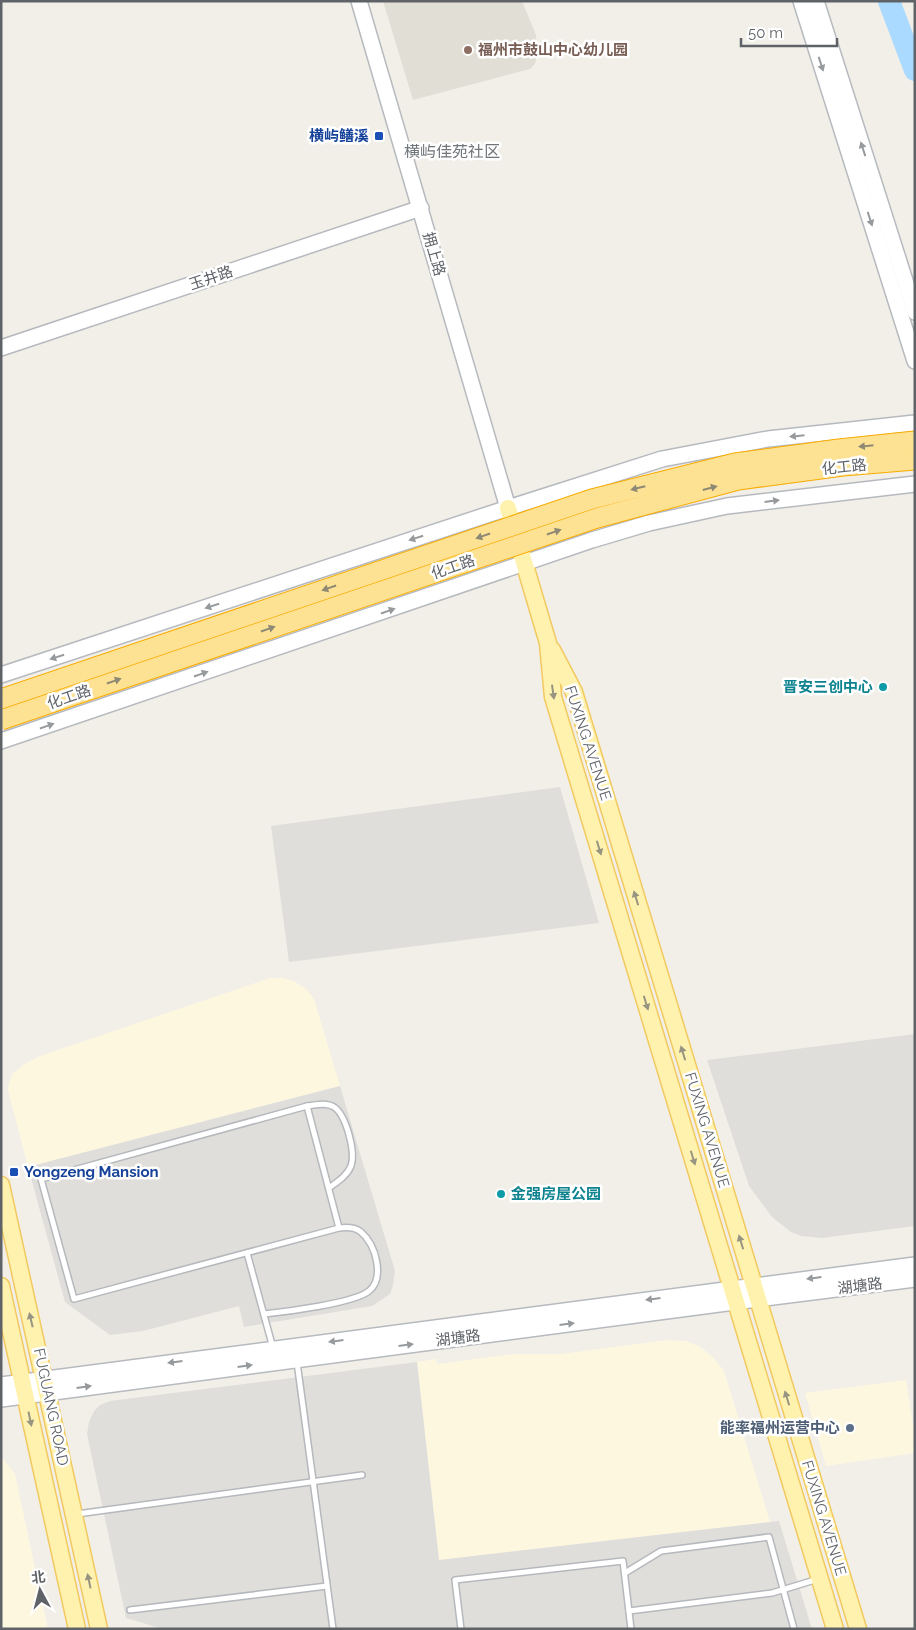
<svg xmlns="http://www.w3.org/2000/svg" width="916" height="1630" font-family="Raleway,'Noto Sans SC',sans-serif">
<rect width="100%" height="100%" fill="#f1efe8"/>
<g fill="#fef7e0">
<path d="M270 978H282L294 981 306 989 314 999 340 1086 28 1167 8 1090 9 1083 12 1074 23 1065 40 1056Z"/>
<path d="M668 1340 686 1341 700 1347 713 1357 724 1371 770 1522 439 1560 417 1362 436 1359 437 1364 513 1354H561Z"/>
<path d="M906 1380 915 1437V1453L826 1466 805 1393Z"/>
<path d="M1 1456 15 1474 48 1629H1Z"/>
</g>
<g fill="#e0deda">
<path d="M560 787 599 923 289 962 271 826Z"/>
<path d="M915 1034V1226L822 1238 801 1236 791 1232 772 1217 749 1186 707 1060Z"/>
<path d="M340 1086 395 1271 393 1285 390 1294 372 1306 244 1327 239 1306 143 1331 110 1335 65 1302 28 1167Z"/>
<path d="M417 1362 439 1560 779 1521 812 1629H163L126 1618 87 1434 89 1422 94 1411 100 1405 110 1401Z"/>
</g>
<path fill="#e1ded6" d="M383 1H522L536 35 537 55 535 64 530 69 413 100Z"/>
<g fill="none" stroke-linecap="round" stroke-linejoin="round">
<path stroke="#aadaff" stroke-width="22" d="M889 1 915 70"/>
<g stroke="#b5b8bc" stroke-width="8">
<g id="lane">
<path d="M307 1106 339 1228 74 1299 41 1179Z"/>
<path d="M307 1106C316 1105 326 1102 334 1107 346 1115 356 1152 351 1166 347 1176 337 1182 329 1188"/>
<path d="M247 1253 273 1348"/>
<path d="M264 1314C284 1312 355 1303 369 1291 385 1278 376 1245 361 1232 355 1227 347 1227 339 1228"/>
<path d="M297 1362 333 1629"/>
<path d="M77 1514 362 1475"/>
<path d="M625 1573 661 1551 769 1537 794 1629"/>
<path d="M130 1610 327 1586"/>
<path d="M629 1611 772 1593 818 1579"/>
<path d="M461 1629 455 1580 623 1561 631 1629"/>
</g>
</g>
<g stroke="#b6babf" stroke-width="18">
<g id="secondary">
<path d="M359 1 508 508"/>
<path d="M801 1 915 361"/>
<path d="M816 1 915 312"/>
<path d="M1 348 421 208"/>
<path d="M1 675 508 508 662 459 768 439 915 423"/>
<path d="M1 741 592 540 649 523 727 506 915 484"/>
<path d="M1 1385 915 1265"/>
<path d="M1 1399 757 1299 915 1279"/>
</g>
</g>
<g stroke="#f2c960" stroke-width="19">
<g id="primary">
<path d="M508 508 548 643 553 697 835 1629"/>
<path d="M552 650 574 692 858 1629"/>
<path d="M1 1185 99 1629"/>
<path d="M1 1286 77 1629"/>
</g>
</g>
<use href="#lane" stroke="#fff" stroke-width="5"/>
<use href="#secondary" stroke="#fff" stroke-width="15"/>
<use href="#primary" stroke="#fff2af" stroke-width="16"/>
<g stroke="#f9ab00" stroke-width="21" stroke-linecap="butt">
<g id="highway-bridge">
<path d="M1 699 592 499 735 463 839 449 915 441"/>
<path d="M1 720 597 518 738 480 843 466 915 460"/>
</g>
</g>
<use href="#highway-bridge" stroke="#fde293" stroke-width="19"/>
</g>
<defs><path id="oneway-solid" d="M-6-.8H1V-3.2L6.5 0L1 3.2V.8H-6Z" transform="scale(1.25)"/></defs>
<g fill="#979a9d">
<use href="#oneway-solid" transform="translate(821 64) rotate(72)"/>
<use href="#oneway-solid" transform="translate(863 149) rotate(-108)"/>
<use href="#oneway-solid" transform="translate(870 219) rotate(72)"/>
<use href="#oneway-solid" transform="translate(797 436) rotate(174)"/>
<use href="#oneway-solid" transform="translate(772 501) rotate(-7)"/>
<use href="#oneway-solid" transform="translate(416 538) rotate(162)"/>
<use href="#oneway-solid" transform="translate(212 606) rotate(162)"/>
<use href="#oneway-solid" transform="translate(388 611) rotate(-19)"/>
<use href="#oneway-solid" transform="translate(57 657) rotate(162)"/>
<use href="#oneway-solid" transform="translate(201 674) rotate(-19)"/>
<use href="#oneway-solid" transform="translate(47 726) rotate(-19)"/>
<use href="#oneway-solid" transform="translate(814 1278) rotate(173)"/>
<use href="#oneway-solid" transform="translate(653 1299) rotate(173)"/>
<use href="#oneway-solid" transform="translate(567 1324) rotate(-7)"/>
<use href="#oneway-solid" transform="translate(336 1341) rotate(173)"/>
<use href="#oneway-solid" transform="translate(406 1345) rotate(-7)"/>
<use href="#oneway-solid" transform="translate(175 1362) rotate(173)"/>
<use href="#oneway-solid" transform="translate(245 1366) rotate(-8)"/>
<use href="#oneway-solid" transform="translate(84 1387) rotate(-8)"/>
</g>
<g fill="#8e8975">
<use href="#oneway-solid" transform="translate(866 446) rotate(174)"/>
<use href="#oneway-solid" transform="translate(638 488) rotate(166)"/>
<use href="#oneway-solid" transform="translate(710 488) rotate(-15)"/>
<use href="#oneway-solid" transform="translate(554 532) rotate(-19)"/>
<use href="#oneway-solid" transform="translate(483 536) rotate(161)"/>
<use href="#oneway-solid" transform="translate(329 588) rotate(161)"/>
<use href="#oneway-solid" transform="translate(268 629) rotate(-19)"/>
<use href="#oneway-solid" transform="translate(114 681) rotate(-19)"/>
</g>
<g fill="#979581">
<use href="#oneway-solid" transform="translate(553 692) rotate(82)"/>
<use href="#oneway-solid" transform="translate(599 848) rotate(73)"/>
<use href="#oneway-solid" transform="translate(636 898) rotate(-107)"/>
<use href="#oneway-solid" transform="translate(646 1003) rotate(73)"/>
<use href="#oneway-solid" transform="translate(683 1053) rotate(-107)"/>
<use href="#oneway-solid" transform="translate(693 1158) rotate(73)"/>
<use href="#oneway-solid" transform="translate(741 1242) rotate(-107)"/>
<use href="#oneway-solid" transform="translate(31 1320) rotate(-103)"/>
<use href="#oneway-solid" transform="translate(787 1398) rotate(-107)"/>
<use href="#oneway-solid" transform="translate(30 1419) rotate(78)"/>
<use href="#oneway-solid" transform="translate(89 1581) rotate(-102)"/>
</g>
<circle fill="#8d6e63" stroke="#fff" stroke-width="2" cx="468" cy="50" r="5"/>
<g fill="#1a4fb4" stroke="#fff" stroke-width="2">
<rect x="374" y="131" width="10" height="10" rx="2.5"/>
<rect x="9" y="1167" width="10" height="10" rx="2.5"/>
</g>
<g fill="#0f9aa8" stroke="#fff" stroke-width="2">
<circle cx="883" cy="687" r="5"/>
<circle cx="501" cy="1194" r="5"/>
</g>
<circle fill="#5c6f8a" stroke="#fff" stroke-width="2" cx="850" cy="1428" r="5"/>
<g text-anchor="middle" stroke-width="5" stroke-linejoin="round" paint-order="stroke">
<g font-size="15" font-weight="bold" fill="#785e54" stroke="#fff" text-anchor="start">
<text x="478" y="55">福州市鼓山中心幼儿园</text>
</g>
<g font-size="15" font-weight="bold" fill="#164399" stroke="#fff" text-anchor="end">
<text x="369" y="141">横屿鳝溪</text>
<text x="24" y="1177" text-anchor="start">Yongzeng Mansion</text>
</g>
<g font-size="15" fill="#5f6368" stroke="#fff">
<text transform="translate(434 254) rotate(74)" y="5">拥上路</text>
<text transform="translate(211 278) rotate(-19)" y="5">玉井路</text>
<text transform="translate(844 467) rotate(-6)" y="5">化工路</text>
<text transform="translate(453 567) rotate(-19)" y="5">化工路</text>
<text transform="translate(69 697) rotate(-19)" y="5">化工路</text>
<text transform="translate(588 743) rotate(72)" y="5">FUXING AVENUE</text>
<text transform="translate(707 1130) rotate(73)" y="5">FUXING AVENUE</text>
<text transform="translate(860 1286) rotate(-7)" y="5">湖塘路</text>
<text transform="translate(458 1338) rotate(-7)" y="5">湖塘路</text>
<text transform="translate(51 1407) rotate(78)" y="5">FUGUANG ROAD</text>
<text transform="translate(824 1518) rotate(73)" y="5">FUXING AVENUE</text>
</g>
<g font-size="15" font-weight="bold" fill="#0d838f" stroke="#fff" text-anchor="end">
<text x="873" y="692">晋安三创中心</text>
<text x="511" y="1199" text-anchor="start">金强房屋公园</text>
</g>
<g font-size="15" font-weight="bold" fill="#4e5e75" stroke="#fff" text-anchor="end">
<text x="840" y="1433">能率福州运营中心</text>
</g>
<g font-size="16" fill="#70757a" stroke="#fff">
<text x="452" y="157">横屿佳苑社区</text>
</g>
</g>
<rect width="916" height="1630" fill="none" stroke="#5f6368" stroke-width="5"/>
<g transform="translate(40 1590) rotate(353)" stroke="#ffffff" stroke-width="4" paint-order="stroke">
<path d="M0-4L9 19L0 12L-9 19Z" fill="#5f6368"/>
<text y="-8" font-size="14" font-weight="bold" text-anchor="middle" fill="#5f6368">北</text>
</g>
<path d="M741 38v8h96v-8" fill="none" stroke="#5f6368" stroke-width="2.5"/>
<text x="748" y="38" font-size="15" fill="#5f6368" stroke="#ffffff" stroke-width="4" paint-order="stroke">50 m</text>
</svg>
